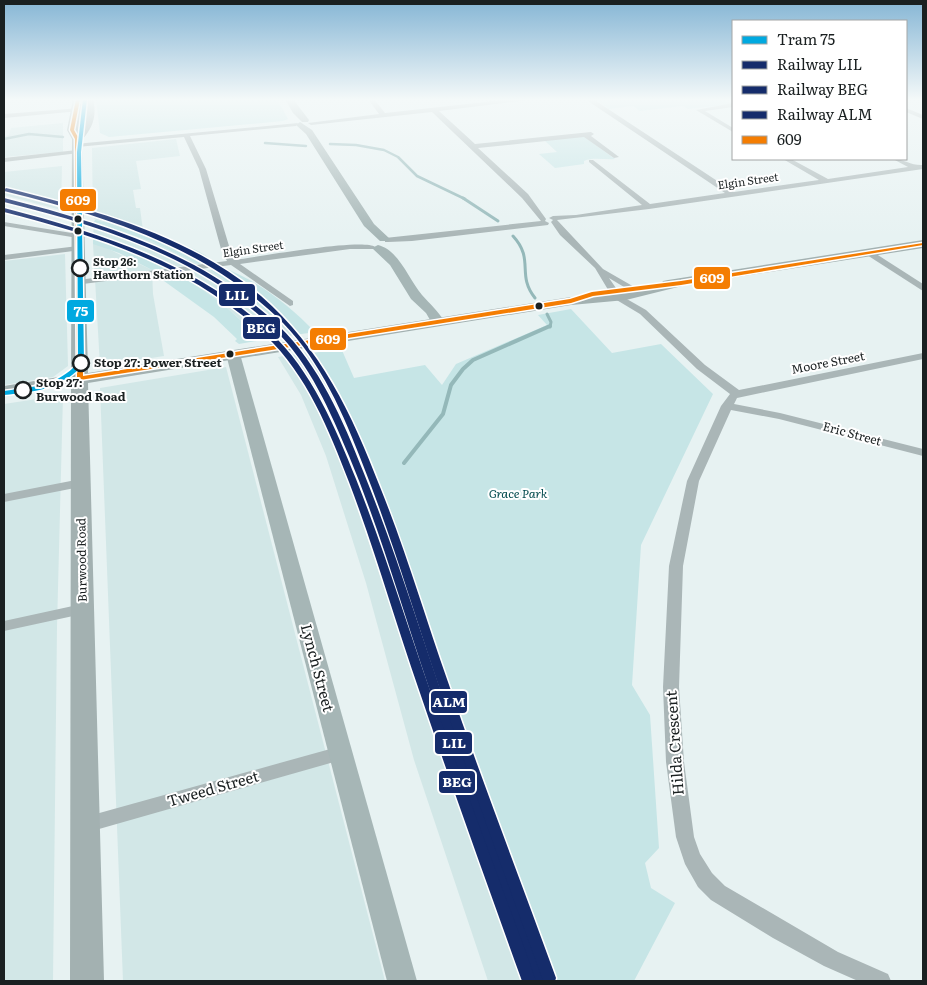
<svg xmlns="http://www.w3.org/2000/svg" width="927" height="985" font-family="Literata,serif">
<rect width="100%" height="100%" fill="#e7f2f2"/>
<g fill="#d2e7e7">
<path d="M63 123V152L4 157V137L9 135 11 128Z"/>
<path d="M176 139 180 156 136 161 141 189 133 190 136 208H140L143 231 96 220 93 217 92 148Z"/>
<path d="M62 166 61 210 4 195V172Z"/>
<path d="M94 222 153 242 198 264 168 268 150 258 93 237Z"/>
<path d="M96 243 152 270 153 294 164 356 100 366 93 244Z"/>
<path d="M65 254 68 366 53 377 4 385V261Z"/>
<path d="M210 270 247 295 295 335 262 340 225 306 181 274Z"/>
<path d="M307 352 322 373 338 401 353 435 554 981H488L414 760 366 583 326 456 301 395 278 357Z"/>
<path d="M226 367 385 981H123L100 388Z"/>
<path d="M63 395 57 627 53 981H4V404Z"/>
</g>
<g fill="#c6e5e6">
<path d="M96 99H277L288 119 283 121 109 137 100 133Z"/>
<path d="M595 99H723L732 104 688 109 683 106 640 111 633 106 609 109Z"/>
<path d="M583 136 615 159C604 160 593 157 584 161V164L555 168 539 154 557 152 544 140Z"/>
<path d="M95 220C113 223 209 247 211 262L198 264 153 242 94 222Z"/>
<path d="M93 237 150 258 168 268 152 270 119 253 93 244Z"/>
<path d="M223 268C256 279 291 307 315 332L295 335 247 295 210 270Z"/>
<path d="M181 274 225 306 262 340 239 344 235 341 237 339 214 317 164 281 163 277Z"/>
<path d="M571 309 612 353 661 344 713 394 641 545 632 685 650 715 659 848 645 863 651 888 675 903 634 981H554L472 773 414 598 353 435 338 401 322 373 308 354 341 348 354 378 425 365 442 385 456 364 547 325 538 315Z"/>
</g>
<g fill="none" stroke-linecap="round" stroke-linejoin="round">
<g stroke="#94b8b9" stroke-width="2.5">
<path d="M4 139 29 134 63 137"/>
<path d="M265 143 306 146"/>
<path d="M330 144 356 145 384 150 398 157 417 176 465 199"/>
</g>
<g stroke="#94b8b9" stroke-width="3">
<path d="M463 198 498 221"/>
<path d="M513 236C535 260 516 274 535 298"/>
<path d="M547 314 551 322 550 327"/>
</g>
<path stroke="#94b8b9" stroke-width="4" d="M404 463 443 414 451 385 463 369 473 360 550 326"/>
<g fill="#aab6b7" fill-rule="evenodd">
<path d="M368 99H374L385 113 512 99H535L439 111 475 144 591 132 594 134 591 136 619 157 614 158 584 137 478 148 528 194 546 219 545 221 549 223 548 225 412 241 388 242H385V238L541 221 522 198 432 112 311 125 308 123 379 114Z"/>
<path d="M585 99H593L734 192 819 180 783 159H791L828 179 908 167 893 159C904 159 912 166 923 165V169L649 209 557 220 603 269 636 288 635 290H629L609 278 618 291 613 294 610 293 595 268 560 235 551 222 553 220 549 218 553 216 576 215 642 205 589 162V160H593L650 204 725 193Z"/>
<path d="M733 103V107L705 111 733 128V132L696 110Z"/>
<path d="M93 107 91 110 4 118V114Z"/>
<path d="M906 108 923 115V119L906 112Z"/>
<path d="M298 123 296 126 190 136 206 169 232 256 235 260C257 257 363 238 375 247L374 249H350L240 264 293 301V305L290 306 231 265 75 285V281L78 280 227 261 221 249 199 169 184 137 77 147 75 146V144Z"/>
<path d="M77 150 79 151V153L4 162V158Z"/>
<path d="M4 222 78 234 82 236 78 238 4 226Z"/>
<path d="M78 246 82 248 81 250 4 260V255Z"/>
<path d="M870 250 923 284V291L867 255 866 253Z"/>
<path d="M618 294 646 310 705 365 739 390 923 353V359L737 398 734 404 780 413 923 449V456L779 419 731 410 699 481 683 566 679 687 684 762 694 837 700 854 712 873 725 886 838 952 888 974 891 981H858L824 966 773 938 711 900 698 887 685 864 676 837 666 762 663 687 669 566 687 481 721 406 730 394 697 369 640 314 615 299 613 297Z"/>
<path d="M81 479 85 480 87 483 85 486 4 502V494Z"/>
<path d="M82 604 87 605 89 609 87 613 4 631V621Z"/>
<path d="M341 746 347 748 349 753 347 758 341 760 85 833 79 831 76 825 79 819 85 817Z"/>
</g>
<g fill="#a6b6b6" fill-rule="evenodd">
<path d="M285 99H293L309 120 308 122H302L293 113Z"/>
<path d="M300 122 312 130 374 224 390 239 388 241H380L364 226 306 134 296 125Z"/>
<path d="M378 245C399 250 409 280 422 295 430 304 438 311 445 322L443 325H433L426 313 411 299 390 265 372 248Z"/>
<path d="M233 350 238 351 240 354 417 981H387L226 354 228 351Z"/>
</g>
<path fill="#a3b1b1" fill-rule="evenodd" d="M73 99H83L78 132 85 116 84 99H93C97 116 93 127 82 140L88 373 571 297 613 293 661 284 663 281 668 280 923 240V248L686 285 626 300 571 305 88 383 104 981H70L71 385 4 396V386L71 375 72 139 67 130Z"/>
<g stroke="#fff" stroke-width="3">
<path id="bus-1" d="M76 99H80L74 130 79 139 83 376 570 299 592 292 681 281 923 243V245L681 285 593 296 571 303 80 380 77 378 75 139 70 130Z"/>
</g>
<use href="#bus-1" fill="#f47d02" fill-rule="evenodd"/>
<g stroke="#fff" stroke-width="3">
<path id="rail-1" d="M4 198C103 223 204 254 279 326 319 365 343 420 363 471 396 552 421 635 450 717 471 777 493 836 515 895 526 924 538 952 547 981H533C497 883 461 784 428 685 402 608 380 530 349 456 330 411 310 364 275 330 202 257 101 226 4 202Z"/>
</g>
<g stroke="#fff" stroke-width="3">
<path id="rail-2" d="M4 208C100 233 196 263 270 332 312 371 335 427 356 479 384 549 406 622 431 693 453 756 477 819 500 882 512 915 525 948 536 981H522C487 884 452 787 419 690 395 621 375 550 349 482 329 430 307 375 266 336 194 267 99 236 4 212Z"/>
</g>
<g stroke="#fff" stroke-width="3">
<path id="rail-3" d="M6 188C94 210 190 235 261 296 321 348 352 414 380 487 406 551 425 617 448 682 482 781 520 879 556 978L555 981H543L542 978C506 878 469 779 436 678 412 607 391 535 363 465 344 415 321 362 283 323 207 247 105 216 4 191V190Z"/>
</g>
<use href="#rail-1" fill="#152c6b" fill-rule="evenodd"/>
<use href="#rail-2" fill="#152c6b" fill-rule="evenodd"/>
<use href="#rail-3" fill="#152c6b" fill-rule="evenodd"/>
<g stroke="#fff" stroke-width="3">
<path id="tram-1" d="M83 99H87L81 152 84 363C64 389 34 392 4 395V391C33 387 57 386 78 363L77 152Z"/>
</g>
<use href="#tram-1" fill="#00a9e0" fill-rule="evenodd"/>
</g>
<linearGradient id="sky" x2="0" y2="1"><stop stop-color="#86b6d5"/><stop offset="0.42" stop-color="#f4f9f9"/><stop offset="1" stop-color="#f4f9f9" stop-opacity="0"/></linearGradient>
<rect width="927" height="237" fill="url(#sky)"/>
<g fill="#1a2021" stroke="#fff" stroke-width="2">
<circle cx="78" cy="219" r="4.5"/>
<circle cx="78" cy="231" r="4.5"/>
<circle cx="539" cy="306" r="4.5"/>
<circle cx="230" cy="354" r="4.5"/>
</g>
<g fill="#fff" stroke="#1a2021" stroke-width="2.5">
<circle cx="80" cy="268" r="8"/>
<circle cx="81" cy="363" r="8"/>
<circle cx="23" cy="390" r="8"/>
</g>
<g text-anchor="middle" stroke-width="4" stroke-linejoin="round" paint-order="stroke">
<g font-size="11" fill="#1a2021" stroke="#fff">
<text transform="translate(748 181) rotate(-8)" y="4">Elgin Street</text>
<text transform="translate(253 249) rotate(-8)" y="4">Elgin Street</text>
</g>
<g font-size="11" font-weight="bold" fill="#1a2021" stroke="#fff" text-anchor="start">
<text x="93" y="266">Stop 26:<tspan x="93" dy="13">Hawthorn Station</tspan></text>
</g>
<g font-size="12" font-weight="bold" fill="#1a2021" stroke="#fff" text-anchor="start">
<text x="94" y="367">Stop 27: Power Street</text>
<text x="36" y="387">Stop 27:<tspan x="36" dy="14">Burwood Road</tspan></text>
</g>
<g font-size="12" fill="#1a2021" stroke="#fff">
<text transform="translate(828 363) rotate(-11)" y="4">Moore Street</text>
<text transform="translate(852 434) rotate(15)" y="4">Eric Street</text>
<text transform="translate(82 560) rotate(-91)" y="4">Burwood Road</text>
</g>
<g font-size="12" font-style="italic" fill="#004a4d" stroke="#fff">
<text x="518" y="498">Grace Park</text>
</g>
<g font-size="15" fill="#1a2021" stroke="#fff">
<text transform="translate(317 668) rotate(75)" y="5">Lynch Street</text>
<text transform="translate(675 743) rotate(-94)" y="5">Hilda Crescent</text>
<text transform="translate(213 789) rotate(-16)" y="5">Tweed Street</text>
</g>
</g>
<g stroke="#fff" stroke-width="2">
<rect x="59" y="188" width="38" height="24" rx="5" fill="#f47d02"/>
<rect x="693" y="266" width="38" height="24" rx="5" fill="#f47d02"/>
<rect x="218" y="283" width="38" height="24" rx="5" fill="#152c6b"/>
<rect x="66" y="299" width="29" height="24" rx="5" fill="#00a9e0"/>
<rect x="242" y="316" width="39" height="24" rx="5" fill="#152c6b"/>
<rect x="309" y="327" width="38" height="24" rx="5" fill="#f47d02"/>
<rect x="430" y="690" width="38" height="24" rx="5" fill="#152c6b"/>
<rect x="434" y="731" width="39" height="24" rx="5" fill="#152c6b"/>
<rect x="438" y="770" width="38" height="24" rx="5" fill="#152c6b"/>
</g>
<g font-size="14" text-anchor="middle" font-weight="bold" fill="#fff">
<text x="78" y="205">609</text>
<text x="712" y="283">609</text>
<text x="237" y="300">LIL</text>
<text x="81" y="316">75</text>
<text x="261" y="333">BEG</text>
<text x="328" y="344">609</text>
<text x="449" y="707">ALM</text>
<text x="454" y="748">LIL</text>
<text x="457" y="787">BEG</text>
</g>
<rect width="927" height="985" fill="none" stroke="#1a2021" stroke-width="10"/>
<rect x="732" y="20" width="175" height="140" fill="#ffffff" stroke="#a3a6a6"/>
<rect x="742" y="36" width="25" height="8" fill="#00a9e0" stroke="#a3a6a6"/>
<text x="777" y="45" font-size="15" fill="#1a2021">Tram 75</text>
<rect x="742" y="61" width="25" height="8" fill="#152c6b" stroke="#a3a6a6"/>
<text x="777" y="70" font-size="15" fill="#1a2021">Railway LIL</text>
<rect x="742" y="86" width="25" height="8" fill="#152c6b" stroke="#a3a6a6"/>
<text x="777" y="95" font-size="15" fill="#1a2021">Railway BEG</text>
<rect x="742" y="111" width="25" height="8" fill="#152c6b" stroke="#a3a6a6"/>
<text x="777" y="120" font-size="15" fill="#1a2021">Railway ALM</text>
<rect x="742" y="136" width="25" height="8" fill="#f47d02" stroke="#a3a6a6"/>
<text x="777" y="145" font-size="15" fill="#1a2021">609</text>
</svg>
